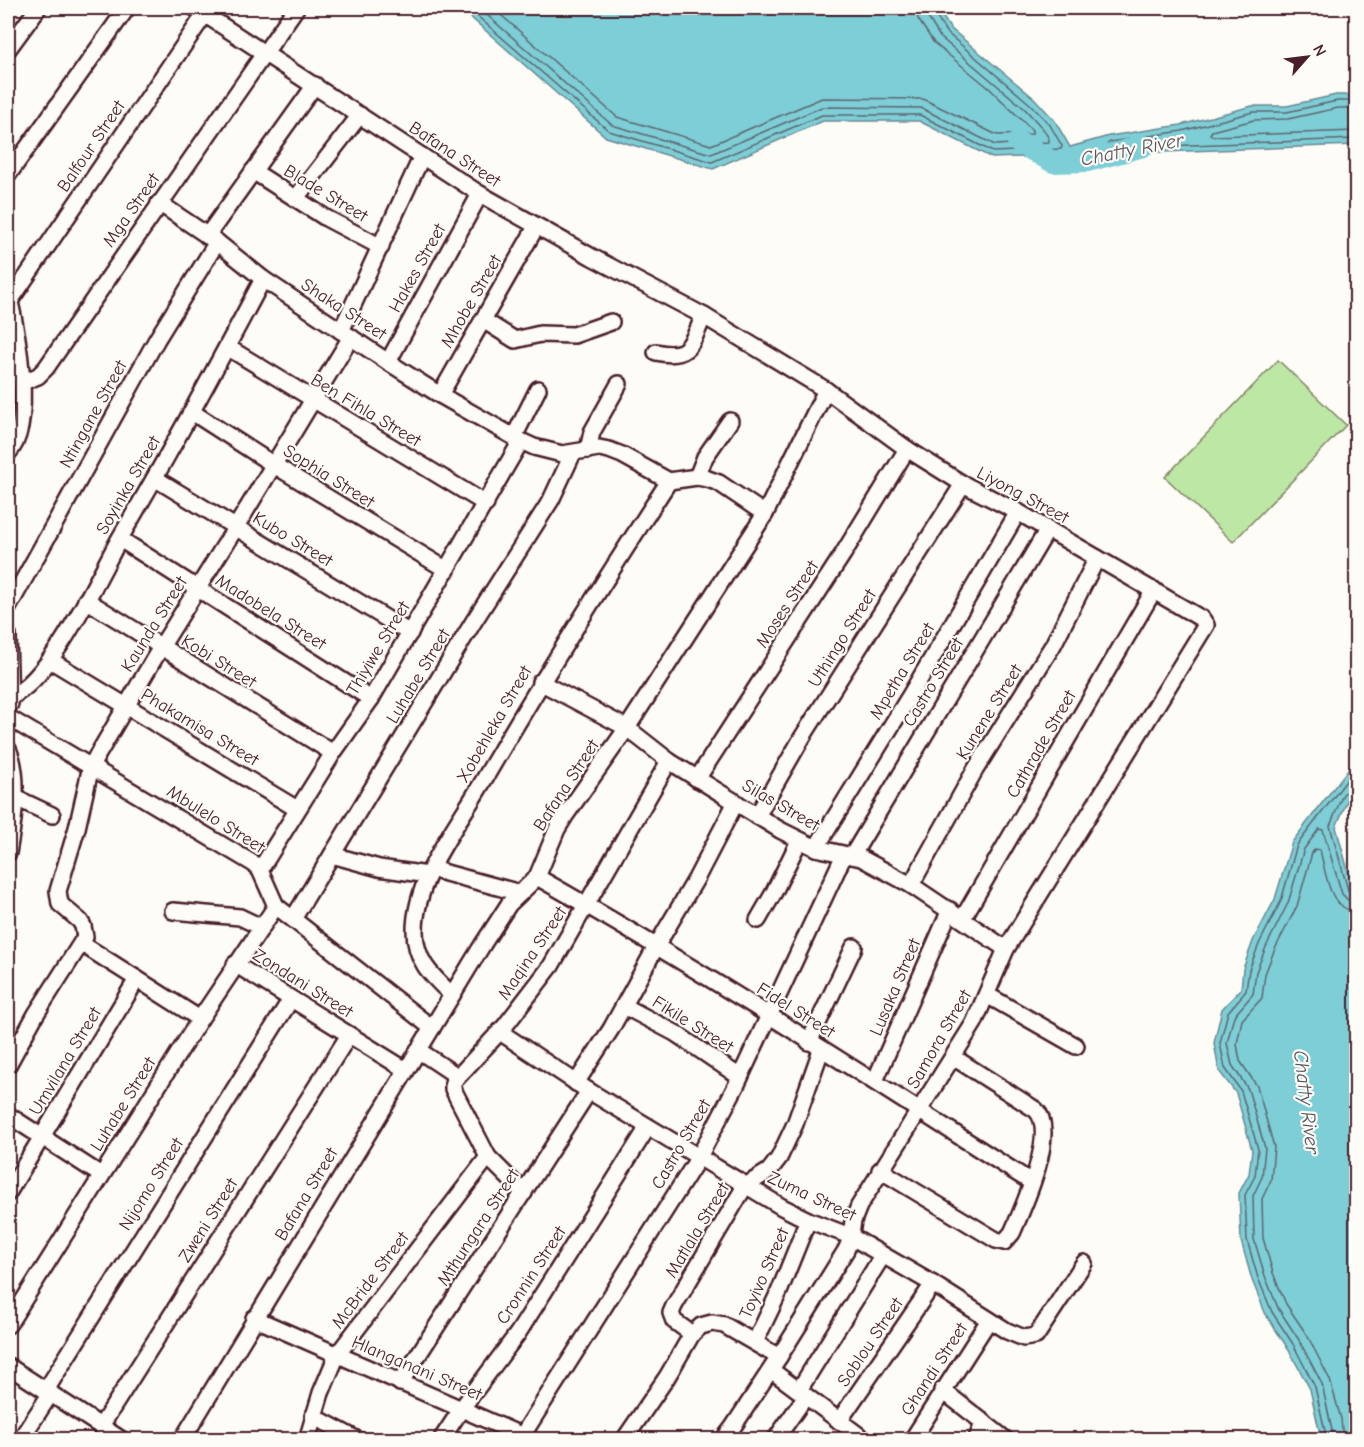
<svg xmlns="http://www.w3.org/2000/svg" width="1364" height="1447" font-family="'Comic Neue',sans-serif">
<rect width="100%" height="100%" fill="#fdfcf7"/>
<filter id="ink" filterUnits="userSpaceOnUse"><feTurbulence type="fractalNoise" baseFrequency=".0167" numOctaves="2"/><feDisplacementMap in="SourceGraphic" scale="12" xChannelSelector="R" yChannelSelector="G"/><feConvolveMatrix kernelMatrix="1 2 1 2 8 2 1 2 1" color-interpolation-filters="sRGB"/></filter>
<g filter="url(#ink)">
<path fill="#bce7a4" stroke="#838368" stroke-width="1.5" d="M1278 360 1346 425 1233 542 1165 477Z"/>
<g fill="#7dced6" stroke="#698892" stroke-width="1.5">
<path d="M460 8H937L950 28 1035 99 1055 121 1070 147 1109 136 1181 125 1252 106H1287L1336 95H1356V145L992 158 919 121H823L713 169 606 137Z"/>
<path d="M1356 759V792L1349 797 1336 827 1356 899V1439H1321L1310 1389 1287 1347 1266 1315 1252 1280 1241 1241 1239 1193 1249 1174 1252 1150 1236 1093 1219 1071 1214 1043 1222 1009 1241 989 1243 969 1253 941 1275 899 1292 842Z"/>
</g>
<g fill="none" stroke-linecap="round" stroke-linejoin="round">
<g stroke="#5e656f" stroke-width="1.5">
<path d="M468 8 609 131 712 162 822 115H920L993 152 1061 149 1062 146 1050 125 1030 104 946 32 934 13 933 8"/>
<path d="M479 8 612 125 711 154 822 107 921 108 995 145 1049 142V139L1044 130 1025 109 940 37 927 16 925 8"/>
<path d="M493 8 617 117 711 145 822 98 923 99 997 135 1032 134V130L989 88 934 43 918 19 916 8"/>
<path d="M1356 101H1337L1287 112H1253L1182 131 1110 142 1106 145 1109 148 1356 139"/>
<path d="M1356 108H1338L1288 119 1254 120 1212 131 1210 134 1213 136 1356 131"/>
<path d="M1356 787 1351 788 1343 794 1330 826 1348 890 1351 893 1356 894"/>
<path d="M1327 1440 1315 1387 1293 1344 1272 1312 1258 1278 1247 1240 1245 1195 1255 1176 1258 1149 1241 1091 1225 1068 1220 1043 1228 1012 1246 991 1249 970 1259 944 1281 901 1297 845 1356 768"/>
<path d="M1334 1440 1322 1384 1299 1340 1278 1308 1265 1276 1254 1239 1253 1196 1262 1177 1265 1148 1248 1089 1232 1065 1227 1043 1234 1016 1253 994 1256 972 1266 947 1288 903 1304 849 1319 829 1323 830 1342 894 1348 900 1356 902"/>
<path d="M1343 1440 1341 1419 1330 1380 1307 1335 1286 1304 1273 1273 1263 1238 1262 1199 1271 1180 1274 1147 1257 1086 1240 1061 1237 1044 1242 1020 1262 998 1265 974 1274 951 1297 906 1312 853 1315 849 1320 850C1326 872 1328 910 1356 911"/>
</g>
<path stroke="#7dced6" stroke-width="22" d="M1018 142 1053 162 1087 161 1143 146"/>
<g stroke="#4a1f2b" stroke-width="20">
<g id="minor">
<path d="M8 49 38 8"/>
<path d="M253 171 326 218 381 247"/>
<path d="M8 175 127 8"/>
<path d="M296 198 360 115"/>
<path d="M159 203 217 242 263 279 388 362 440 395 521 441 534 447 562 454 599 448 609 450 622 455 669 481 697 477 708 479 719 483 765 514"/>
<path d="M207 236 315 85"/>
<path d="M10 301 205 14"/>
<path d="M483 320 515 340 540 334 574 335 611 322"/>
<path d="M341 331 422 156"/>
<path d="M227 347 486 504"/>
<path d="M656 352C691 360 691 342 704 316"/>
<path d="M388 362 480 194"/>
<path d="M23 382 38 376 46 368 296 8"/>
<path d="M440 395 536 227"/>
<path d="M192 412 274 465 447 570"/>
<path d="M514 437 538 389"/>
<path d="M588 450 592 432 619 384"/>
<path d="M8 453C36 426 16 327 8 293"/>
<path d="M697 477 705 457 730 421"/>
<path d="M156 479 410 633"/>
<path d="M120 539 371 699"/>
<path d="M86 600 333 753"/>
<path d="M8 608 157 339 217 242"/>
<path d="M8 635 10 704"/>
<path d="M50 660 297 809"/>
<path d="M540 682 627 728 669 761 780 830 816 848 861 858 911 885 1006 949"/>
<path d="M10 697C52 679 97 579 120 538 170 453 217 366 263 279"/>
<path d="M9 718 254 864 260 870 276 906 432 1028"/>
<path d="M8 749C21 776 13 824 8 853"/>
<path d="M697 779 843 554 907 449"/>
<path d="M14 797 52 815"/>
<path d="M757 816 803 736 963 484"/>
<path d="M816 848 911 694 1018 512"/>
<path d="M332 855 379 868 428 875"/>
<path d="M852 856 1048 529"/>
<path d="M431 869 520 893"/>
<path d="M260 870 333 753 371 699 521 441"/>
<path d="M537 877C706 972 868 1078 1031 1182"/>
<path d="M911 885 975 770 1053 645 1097 558"/>
<path d="M173 911 240 917 261 927"/>
<path d="M963 918 1154 590"/>
<path d="M293 919 474 621 551 500 573 453"/>
<path d="M758 920 773 894 799 841"/>
<path d="M82 944 200 1019"/>
<path d="M235 964 406 1070"/>
<path d="M452 995C432 976 415 961 415 931 415 878 456 828 482 783 541 681 604 581 669 481"/>
<path d="M987 995 1076 1046"/>
<path d="M624 1006 675 1033 740 1077"/>
<path d="M500 1032 589 1091 782 1207 808 1220 850 1236 933 1284 1007 1331 1024 1338 1036 1336 1084 1263"/>
<path d="M809 1042 854 947"/>
<path d="M418 1050 457 1076"/>
<path d="M8 1065 36 1014 85 937 83 926 80 921 60 904 58 891 77 828 91 766 161 647 236 527 351 337"/>
<path d="M875 1081 950 910"/>
<path d="M576 1083 611 1029 657 945 696 879 736 802"/>
<path d="M8 1115 101 1175"/>
<path d="M880 1170 996 1240 1004 1242 1012 1233C1023 1208 1058 1132 1036 1110L953 1057"/>
<path d="M8 1193 137 979"/>
<path d="M524 1193 488 1157 456 1095 453 1089V1082L505 1026 551 966 669 761"/>
<path d="M254 1318 532 1440"/>
<path d="M8 1325 200 1019 276 906"/>
<path d="M692 1334 674 1321 671 1313 674 1306 745 1186 769 1171 779 1158 795 1124 821 1050"/>
<path d="M755 1342 779 1292 808 1220"/>
<path d="M8 1366 122 1440"/>
<path d="M771 1370 865 1440"/>
<path d="M400 1383 589 1091"/>
<path d="M46 1390 291 999"/>
<path d="M799 1390 883 1255"/>
<path d="M942 1390 1006 1440"/>
<path d="M313 1416 358 1440"/>
<path d="M839 1421 933 1284"/>
<path d="M101 1426 349 1035"/>
<path d="M522 1436 699 1157 736 1086 844 855"/>
<path d="M20 1440 51 1393"/>
<path d="M182 1440 483 944 509 904 537 877 557 829 565 816 627 728 765 514 826 390 704 316 592 257 480 194 195 8"/>
<path d="M307 1440 321 1393 337 1355 488 1157"/>
<path d="M441 1440 462 1408 518 1333 648 1127"/>
<path d="M624 1440 667 1377 692 1334 701 1326 712 1323 724 1325 779 1357"/>
<path d="M723 1440 733 1427 779 1357 846 1250 850 1241 853 1221 859 1206 974 1023 1006 949 1206 625 1202 619 1018 512 963 484 907 449 826 390"/>
<path d="M775 1440 806 1396"/>
<path d="M912 1440 989 1320"/>
<path d="M976 1440 984 1422"/>
</g>
</g>
<use href="#minor" stroke="#fdfcf7" stroke-width="15"/>
</g>
</g>
<g text-anchor="middle" stroke-width="4.5" stroke-linejoin="round" paint-order="stroke">
<g font-size="18" fill="#4a1f2b" stroke="#fdfcf7">
<text transform="translate(91 146) rotate(-56)" y="6">Balfour Street</text>
<text transform="translate(455 154) rotate(33)" y="6">Bafana Street</text>
<text transform="translate(326 193) rotate(31)" y="6">Blade Street</text>
<text transform="translate(131 210) rotate(-55)" y="6">Mga Street</text>
<text transform="translate(417 268) rotate(-61)" y="6">Hakes Street</text>
<text transform="translate(471 301) rotate(-60)" y="6">Mhobe Street</text>
<text transform="translate(344 309) rotate(33)" y="6">Shaka Street</text>
<text transform="translate(366 410) rotate(31)" y="6">Ben Fihla Street</text>
<text transform="translate(93 414) rotate(-61)" y="6">Ntingane Street</text>
<text transform="translate(329 476) rotate(32)" y="6">Sophia Street</text>
<text transform="translate(128 485) rotate(-60)" y="6">Soyinka Street</text>
<text transform="translate(1023 495) rotate(28)" y="6">Liyong Street</text>
<text transform="translate(293 539) rotate(31)" y="6">Kubo Street</text>
<text transform="translate(787 604) rotate(-57)" y="6">Moses Street</text>
<text transform="translate(271 612) rotate(32)" y="6">Madobela Street</text>
<text transform="translate(154 624) rotate(-58)" y="6">Kaunda Street</text>
<text transform="translate(842 638) rotate(-58)" y="6">Uthingo Street</text>
<text transform="translate(378 648) rotate(-59)" y="6">Thiyiwe Street</text>
<text transform="translate(219 661) rotate(32)" y="6">Kobi Street</text>
<text transform="translate(902 671) rotate(-59)" y="6">Mpetha Street</text>
<text transform="translate(418 676) rotate(-59)" y="6">Luhabe Street</text>
<text transform="translate(933 682) rotate(-59)" y="6">Castro Street</text>
<text transform="translate(989 712) rotate(-58)" y="6">Kunene Street</text>
<text transform="translate(494 724) rotate(-60)" y="6">Xobehleka Street</text>
<text transform="translate(200 727) rotate(31)" y="6">Phakamisa Street</text>
<text transform="translate(1041 744) rotate(-60)" y="6">Cathrade Street</text>
<text transform="translate(566 785) rotate(-57)" y="6">Bafana Street</text>
<text transform="translate(781 805) rotate(30)" y="6">Silas Street</text>
<text transform="translate(216 819) rotate(32)" y="6">Mbulelo Street</text>
<text transform="translate(532 953) rotate(-56)" y="6">Maqina Street</text>
<text transform="translate(303 983) rotate(32)" y="6">Zondani Street</text>
<text transform="translate(895 987) rotate(-67)" y="6">Lusaka Street</text>
<text transform="translate(796 1010) rotate(32)" y="6">Fidel Street</text>
<text transform="translate(693 1024) rotate(32)" y="6">Fikile Street</text>
<text transform="translate(939 1039) rotate(-60)" y="6">Samora Street</text>
<text transform="translate(65 1061) rotate(-59)" y="6">Umvilana Street</text>
<text transform="translate(123 1104) rotate(-58)" y="6">Luhabe Street</text>
<text transform="translate(681 1144) rotate(-60)" y="6">Castro Street</text>
<text transform="translate(151 1184) rotate(-58)" y="6">Nijomo Street</text>
<text transform="translate(306 1194) rotate(-59)" y="6">Bafana Street</text>
<text transform="translate(812 1196) rotate(25)" y="6">Zuma Street</text>
<text transform="translate(208 1220) rotate(-58)" y="6">Zweni Street</text>
<text transform="translate(478 1227) rotate(-57)" y="6">Mthungara Street</text>
<text transform="translate(697 1230) rotate(-59)" y="6">Matlala Street</text>
<text transform="translate(764 1273) rotate(-66)" y="6">Toyivo Street</text>
<text transform="translate(531 1275) rotate(-57)" y="6">Cronnin Street</text>
<text transform="translate(370 1280) rotate(-53)" y="6">McBride Street</text>
<text transform="translate(870 1342) rotate(-56)" y="6">Soblou Street</text>
<text transform="translate(417 1368) rotate(23)" y="6">Hlanganani Street</text>
<text transform="translate(934 1369) rotate(-57)" y="6">Ghandi Street</text>
</g>
<g font-size="20" font-style="italic" fill="#59545e" stroke="#fdfcf7">
<text transform="translate(1132 149) rotate(-11)" y="7">Chatty River</text>
<text transform="translate(1307 1102) rotate(83)" y="7">Chatty River</text>
</g>
</g>
<rect width="1364" height="1447" fill="none" stroke="#fdfcf7" stroke-width="30"/>
<rect x="15" y="15" width="1334" height="1417" fill="none" stroke="#4a1f2b" stroke-width="2" filter="url(#ink)"/>
<g transform="translate(1307 57) rotate(62)" stroke="#fdfcf7" stroke-width="4.5" paint-order="stroke">
<path d="M0-4.5L10 22L0 15L-10 22Z" fill="#4a1f2b"/>
<text y="-9" font-size="16" font-weight="bold" text-anchor="middle" fill="#4a1f2b">N</text>
</g>
</svg>
